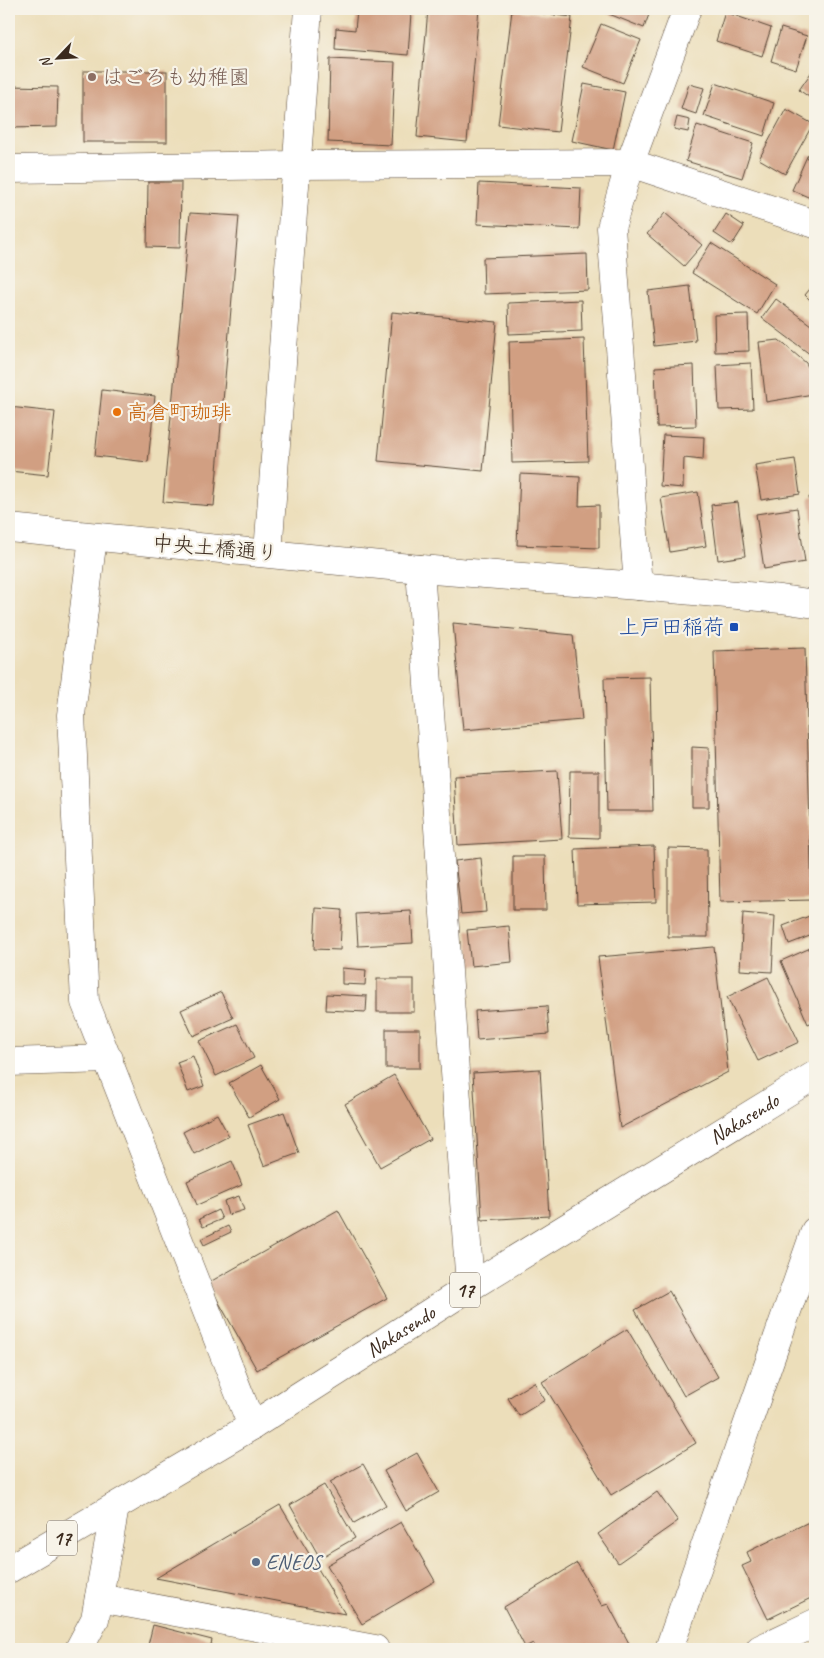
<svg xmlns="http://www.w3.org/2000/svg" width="824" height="1658" font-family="Caveat,'Klee One',sans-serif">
<rect width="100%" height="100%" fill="#f7f3e8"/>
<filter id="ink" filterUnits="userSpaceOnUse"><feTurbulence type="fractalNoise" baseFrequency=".02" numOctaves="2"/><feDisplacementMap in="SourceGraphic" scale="10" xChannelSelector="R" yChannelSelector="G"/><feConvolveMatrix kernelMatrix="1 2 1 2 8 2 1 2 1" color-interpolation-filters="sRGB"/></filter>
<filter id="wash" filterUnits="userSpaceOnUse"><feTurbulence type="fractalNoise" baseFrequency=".0096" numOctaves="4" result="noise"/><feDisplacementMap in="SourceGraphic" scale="20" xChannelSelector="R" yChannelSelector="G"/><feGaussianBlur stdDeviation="1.12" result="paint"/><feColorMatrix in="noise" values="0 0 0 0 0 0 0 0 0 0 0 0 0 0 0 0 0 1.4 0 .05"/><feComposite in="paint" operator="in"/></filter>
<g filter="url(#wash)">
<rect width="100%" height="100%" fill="#ecdeba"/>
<g id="blocks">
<g fill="#d19f82">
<path d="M428 9H479L467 142 417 137Z"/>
<path d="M606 9H651L644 28 604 12Z"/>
<path d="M357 10 411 13 408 55 335 49 336 28 355 30Z"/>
<path d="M512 10 572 17 558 132 498 125Z"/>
<path d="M725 12 771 28 762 56 716 41Z"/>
<path d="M601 24 641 40 623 83 583 67Z"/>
<path d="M781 28 807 36 796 69 771 61Z"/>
<path d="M330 59 395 62 391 145 328 142Z"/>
<path d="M815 67V101L799 90Z"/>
<rect x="83" y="71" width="84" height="71"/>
<path d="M715 83 774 103 764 136 704 116Z"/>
<path d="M584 84 625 92 613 150 572 141Z"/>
<path d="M689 84 704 88 696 114 681 109Z"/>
<path d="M9 86 58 87 57 127 9 128Z"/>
<path d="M786 109 813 124 785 174 759 159Z"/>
<path d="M677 117 690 120 688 132 674 129Z"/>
<path d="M697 125 753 143 742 178 686 161Z"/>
<path d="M808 154 815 158V200L792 190Z"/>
<path d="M148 182H181L180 248 147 247Z"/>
<path d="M479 183 581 188 579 229 477 224Z"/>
<path d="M190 213 239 216 214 506 163 502Z"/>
<path d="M665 213 702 245 684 266 647 234Z"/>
<path d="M726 214 744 226 732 245 714 233Z"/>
<path d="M711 243 775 284 757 314 692 273Z"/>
<path d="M587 254 588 290 484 294 483 258Z"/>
<path d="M815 283V305L805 295Z"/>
<path d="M690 286 696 341 654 346 648 291Z"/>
<path d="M776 299 815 328V358L762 318Z"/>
<path d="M581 300 582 331 509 334 508 303Z"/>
<path d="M392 312 497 322 483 471 378 461Z"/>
<path d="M748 314 749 351 715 352 714 315Z"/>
<path d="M584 339 588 461 512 463 509 342Z"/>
<path d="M779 340 806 363 815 381 813 394 766 402 759 342Z"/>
<path d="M751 363 753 409 719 410 717 365Z"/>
<path d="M694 365 696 426 657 427 655 367Z"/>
<path d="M102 390 155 396 148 462 95 456Z"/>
<path d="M9 407 55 412 48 475 9 471Z"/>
<path d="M663 435 704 437 703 460 684 458 683 488 660 486Z"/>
<path d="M795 459 800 494 761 500 755 465Z"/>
<path d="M520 474 580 477 579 506 599 505V548L517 545Z"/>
<path d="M698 492 706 546 670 552 661 498Z"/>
<path d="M815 496V536H814L809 497Z"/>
<path d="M738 502 745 556 718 560 711 505Z"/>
<path d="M797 508 805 562 764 569 756 514Z"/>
<path d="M453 623 573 635 582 720 463 730Z"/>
<path d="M805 648 812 900 720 902 714 651Z"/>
<path d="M650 677 653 811H607L604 678Z"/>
<path d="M692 747 709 748V807H692Z"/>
<path d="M557 771 562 839 458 845 454 776Z"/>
<path d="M570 771H599V838L569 837Z"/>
<path d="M654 846 656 902 577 904 575 849Z"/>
<path d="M668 848 707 849 708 937H668Z"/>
<path d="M513 856H545L546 910H513Z"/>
<path d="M481 858 486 912 461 914 455 861Z"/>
<path d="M316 908 342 910 340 950 314 949Z"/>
<path d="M411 911 413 943 358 946 356 914Z"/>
<path d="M743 913 775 916 772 972 740 970Z"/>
<path d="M812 915 815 923V934L789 944 783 926Z"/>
<path d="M509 926 512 962 471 966 467 930Z"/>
<path d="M815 946V1021L808 1024 781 961Z"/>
<path d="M714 947 728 1072 620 1128 598 957Z"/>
<path d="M342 968 366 970 365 985 342 984Z"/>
<path d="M768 977 799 1042 758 1061 727 997Z"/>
<rect x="377" y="979" width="37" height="33"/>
<path d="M221 992 233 1018 193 1036 181 1010Z"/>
<path d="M327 994 367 996 366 1012 326 1010Z"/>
<path d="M547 1006 549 1034 477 1040 475 1011Z"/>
<path d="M237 1024 254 1058 216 1076 199 1041Z"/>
<rect x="386" y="1029" width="34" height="39"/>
<path d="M193 1056 204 1086 188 1092 177 1062Z"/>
<path d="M261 1065 280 1099 249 1117 229 1083Z"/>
<path d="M540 1069 549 1216 482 1220 473 1073Z"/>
<path d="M394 1075 430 1139 380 1167 345 1104Z"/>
<path d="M284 1112 299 1153 264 1166 248 1125Z"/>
<path d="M217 1114 229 1136 194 1154 183 1132Z"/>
<path d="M232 1161 242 1185 197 1205 187 1181Z"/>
<path d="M239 1196 244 1210 228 1215 224 1201Z"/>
<path d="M218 1210 222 1219 203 1227 199 1219Z"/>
<path d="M338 1210 387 1298 257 1370 208 1283Z"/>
<path d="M228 1226 231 1232 204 1245 201 1239Z"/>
<path d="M669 1291 718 1377 684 1396 635 1310Z"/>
<path d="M627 1329 696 1443 611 1495 542 1382Z"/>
<path d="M534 1382 545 1400 519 1416 508 1398Z"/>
<path d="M417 1453 439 1492 406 1511 384 1471Z"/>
<path d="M363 1464 386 1505 354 1523 330 1482Z"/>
<path d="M324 1485 355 1538 320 1558 290 1505Z"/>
<path d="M657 1492 678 1521 618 1563 598 1534Z"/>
<path d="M280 1505 345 1614 156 1578Z"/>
<path d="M815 1519V1596L768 1619 742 1566 751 1562 747 1552Z"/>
<path d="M401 1522 435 1581 362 1624 327 1565Z"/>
<path d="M577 1563 602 1606 608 1604 632 1649H537L533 1643 525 1647 504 1607Z"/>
<path d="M153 1625 212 1640 210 1649H147Z"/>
</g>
</g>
</g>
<g filter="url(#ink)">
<use href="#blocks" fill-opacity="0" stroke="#564535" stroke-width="1"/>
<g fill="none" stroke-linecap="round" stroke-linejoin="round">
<g stroke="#564535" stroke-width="29">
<g id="minor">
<path d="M9 169 295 165 630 163 815 224"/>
<path d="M9 528 420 569 638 586 781 599 815 604"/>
<path d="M93 537 71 715 85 1002 252 1426"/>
<path d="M268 553 308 9"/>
<path d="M420 569 470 1287"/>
<path d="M638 586 611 228 630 163 687 9"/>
<path d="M9 1062 109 1059"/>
<path d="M99 1598 375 1649"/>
<path d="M79 1649 95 1619 115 1507"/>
<path d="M669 1649 815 1231"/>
<path d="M760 1649 815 1623"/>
</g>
</g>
<g stroke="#564535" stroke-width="29">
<g id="highway">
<path id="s1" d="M9 1569 252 1426 470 1287 815 1075"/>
</g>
</g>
<use href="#minor" stroke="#fff" stroke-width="28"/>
<use href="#highway" stroke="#fff" stroke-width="28"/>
</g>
</g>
<circle fill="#8d6e63" stroke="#f7f3e8" stroke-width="2" cx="92" cy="77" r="5"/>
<circle fill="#e8710a" stroke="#f7f3e8" stroke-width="2" cx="117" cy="412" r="5"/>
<rect fill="#1a4fb4" stroke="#f7f3e8" stroke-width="2" x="729" y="622" width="10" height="10" rx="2.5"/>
<circle fill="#5c6f8a" stroke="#f7f3e8" stroke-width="2" cx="256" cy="1562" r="5"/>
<g text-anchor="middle" stroke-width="4.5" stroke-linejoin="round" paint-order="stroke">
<g fill="#f7f3e8" stroke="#73665b" stroke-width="1">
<rect x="450" y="1272.5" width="30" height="35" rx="4"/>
<rect x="47" y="1520.5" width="30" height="35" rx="4"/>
</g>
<g font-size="20" font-weight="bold" fill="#3b2a1e">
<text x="465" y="1297">17</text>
<text x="62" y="1545">17</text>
</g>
<g font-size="21" fill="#785e54" stroke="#f7f3e8" text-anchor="start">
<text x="102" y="84">はごろも幼稚園</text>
</g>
<g font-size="21" fill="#c56008" stroke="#f7f3e8" text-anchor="start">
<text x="127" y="419">高倉町珈琲</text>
</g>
<g font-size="21" fill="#3b2a1e" stroke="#f7f3e8">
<text transform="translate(215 548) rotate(5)" y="7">中央土橋通り</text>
<text dy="7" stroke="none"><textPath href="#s1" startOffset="862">Nakasendo</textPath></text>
<text dy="7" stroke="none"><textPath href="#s1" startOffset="458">Nakasendo</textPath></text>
</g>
<g font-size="21" fill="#164399" stroke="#f7f3e8" text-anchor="end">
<text x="724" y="634">上戸田稲荷</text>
</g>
<g font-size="21" fill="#4e5e75" stroke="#f7f3e8" text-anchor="start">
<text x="266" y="1569">ENEOS</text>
</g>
</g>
<rect width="824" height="1658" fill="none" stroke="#f7f3e8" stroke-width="30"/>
<g transform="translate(58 58) rotate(245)" stroke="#f7f3e8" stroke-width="4" paint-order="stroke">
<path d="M0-4L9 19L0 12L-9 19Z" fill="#3b2a1e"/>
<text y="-8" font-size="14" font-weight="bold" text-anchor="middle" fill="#3b2a1e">N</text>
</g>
</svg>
